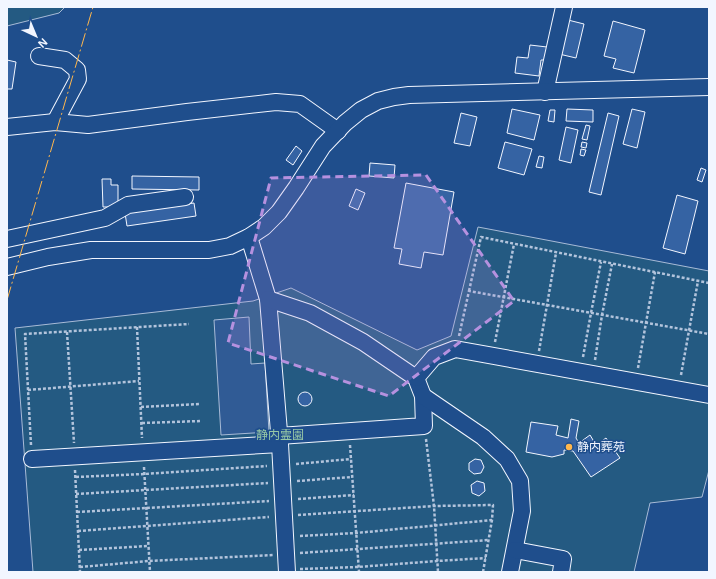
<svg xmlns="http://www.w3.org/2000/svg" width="716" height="579" font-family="Arial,'Noto Sans JP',sans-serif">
<rect width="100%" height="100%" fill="#1f4e8c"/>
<g fill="#245a82" stroke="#a8bbd7">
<path d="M7 7H65L59 13 7 26Z"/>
<path d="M478 227 709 271V470L702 497 650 503 634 572H33L15 328 253 301 291 288 417 350 451 336Z"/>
</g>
<path fill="#305b95" stroke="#a8bbd7" d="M249 317 251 364 265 363 269 432 221 435 214 320Z"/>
<g fill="#3563a3" stroke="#f2f6ff">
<path d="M568 20 584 24 576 58 559 54Z"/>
<path d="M613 21 645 30 634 73 613 68 616 59 604 56Z"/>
<path d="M530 45 547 47 546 60H541L539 76 515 73 517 57 528 58Z"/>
<path d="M7 60 16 62 12 89H7Z"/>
<path d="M512 109 540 115 534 140 507 133Z"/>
<path d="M567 109 593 110V122L566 121Z"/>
<path d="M632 109 645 112 637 148 623 144Z"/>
<path d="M550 110H555L554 122 548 121Z"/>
<path d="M461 113 477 117 470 146 454 143Z"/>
<path d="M608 113 619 116 601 195 589 192Z"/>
<path d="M586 125 590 126 587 140 582 139Z"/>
<path d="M566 127 578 130 571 163 559 160Z"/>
<path d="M505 142 532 149 524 175 498 168Z"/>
<path d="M582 142 587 143 586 148 581 147Z"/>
<path d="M296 146 302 151 293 165 286 160Z"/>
<path d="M581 149 586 150 584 156 580 155Z"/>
<path d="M539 156 544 157 542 168 536 167Z"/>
<path d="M370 163 395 165 394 178 369 176Z"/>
<path d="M701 168 706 170 702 182 697 180Z"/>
<path d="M132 176 199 177V190L132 189Z"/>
<path d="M102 179H111V185H118V207H103Z"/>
<path d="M406 183 454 192 443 255 424 252 421 268 399 264 402 249 394 248Z"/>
<path d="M356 189 365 193 358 210 349 206Z"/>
<path d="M677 195 698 201 685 254 663 248Z"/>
<path d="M194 203 196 216 127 226 125 213Z"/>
<circle cx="305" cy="399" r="7"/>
<path d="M571 419 579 421 576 438 579 443 590 435 596 445 606 438 620 458 591 477 573 451 564 450V454L552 457 526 452 531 422 558 426 556 435 568 438Z"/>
<path d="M475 459 481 460 484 467 481 473 474 474 469 470V463Z"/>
<path d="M477 481 484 483 485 491 479 496 472 493 471 485Z"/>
</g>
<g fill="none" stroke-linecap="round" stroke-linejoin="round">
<g stroke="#f2f6ff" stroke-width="18">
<g id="minor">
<path d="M39 56 65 60 77 70 78 79 55 122"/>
<path d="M545 92 564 7"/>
<path d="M7 127 55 122 88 125 187 112 276 102 300 104 338 131"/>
<path d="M249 237 268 299 280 444 287 572"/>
<path d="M7 239 105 218 128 205 185 197"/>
<path d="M7 267 48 257 91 250H209L230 246 249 237 264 227 279 212 296 188 323 146 345 123 361 110 378 101 394 97 409 95 709 87"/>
<path d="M268 299 310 313 363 342 416 378 423 396 424 426 279 436"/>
<path d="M416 378 434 357 455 349 709 395"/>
<path d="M423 396 483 437 507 459 520 481 522 511 510 572"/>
<path d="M32 459 280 444"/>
<path d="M515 550 563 559 561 572"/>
</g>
</g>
<g stroke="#b3c4dc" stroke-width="2.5" stroke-dasharray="3 2" stroke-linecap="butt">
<path d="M469 291 481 237 709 283"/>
<path d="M137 327 142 438"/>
<path d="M67 332 74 443"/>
<path d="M459 336 469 291 709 334"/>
<path d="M495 342 514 244"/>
<path d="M539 351 556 253"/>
<path d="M583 357 591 313 601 262"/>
<path d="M595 360 602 315 612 264"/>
<path d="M638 368 655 272"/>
<path d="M681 375 698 281"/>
<path d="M28 390 139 381"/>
<path d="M141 407 200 404"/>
<path d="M142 423 201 421"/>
<path d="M426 439 434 506 438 572"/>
<path d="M31 445 25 334 189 324"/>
<path d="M350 445 359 572"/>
<path d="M296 464 351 459"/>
<path d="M144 467 150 572"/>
<path d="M75 470 80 572"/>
<path d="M76 477 144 474 267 466"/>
<path d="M297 481 352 477"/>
<path d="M76 494 268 483"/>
<path d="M298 499 354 495"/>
<path d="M77 512 269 501"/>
<path d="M298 515 434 506 493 505 492 520 483 572"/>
<path d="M78 531 269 517"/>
<path d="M300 536 356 533 492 520"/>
<path d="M79 550 148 546"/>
<path d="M300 553 489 540"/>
<path d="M80 567 149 561 273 555"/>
<path d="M300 569 358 567 437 561 486 558"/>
</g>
<use href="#minor" stroke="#1f4e8c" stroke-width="16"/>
<path stroke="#ffb74d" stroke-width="1" stroke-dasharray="14 3 2 3" stroke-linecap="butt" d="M7 300 93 7"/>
</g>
<path fill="#b691df" fill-opacity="0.2" stroke="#b691df" stroke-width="3" stroke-dasharray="8 5" stroke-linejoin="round" d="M426 175 514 301 389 396 228 343 271 178Z"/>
<circle fill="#ffb74d" stroke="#1f4e8c" stroke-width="1.5" cx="569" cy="447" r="4"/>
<g text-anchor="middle" stroke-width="3" stroke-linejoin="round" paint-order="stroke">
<g font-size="12" fill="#97c8a6" stroke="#1f4e8c">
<text x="280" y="439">静内霊園</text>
</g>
<g font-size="12" fill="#f2f6ff" stroke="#1f4e8c" text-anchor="start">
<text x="577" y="451">静内葬苑</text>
</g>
</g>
<rect width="716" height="579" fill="none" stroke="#f2f6ff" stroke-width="16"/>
<g transform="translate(36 36) rotate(136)" stroke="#1f4e8c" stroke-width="3" paint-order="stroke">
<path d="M0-3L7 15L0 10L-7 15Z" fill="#f2f6ff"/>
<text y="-6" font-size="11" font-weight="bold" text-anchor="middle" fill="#f2f6ff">N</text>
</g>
</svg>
